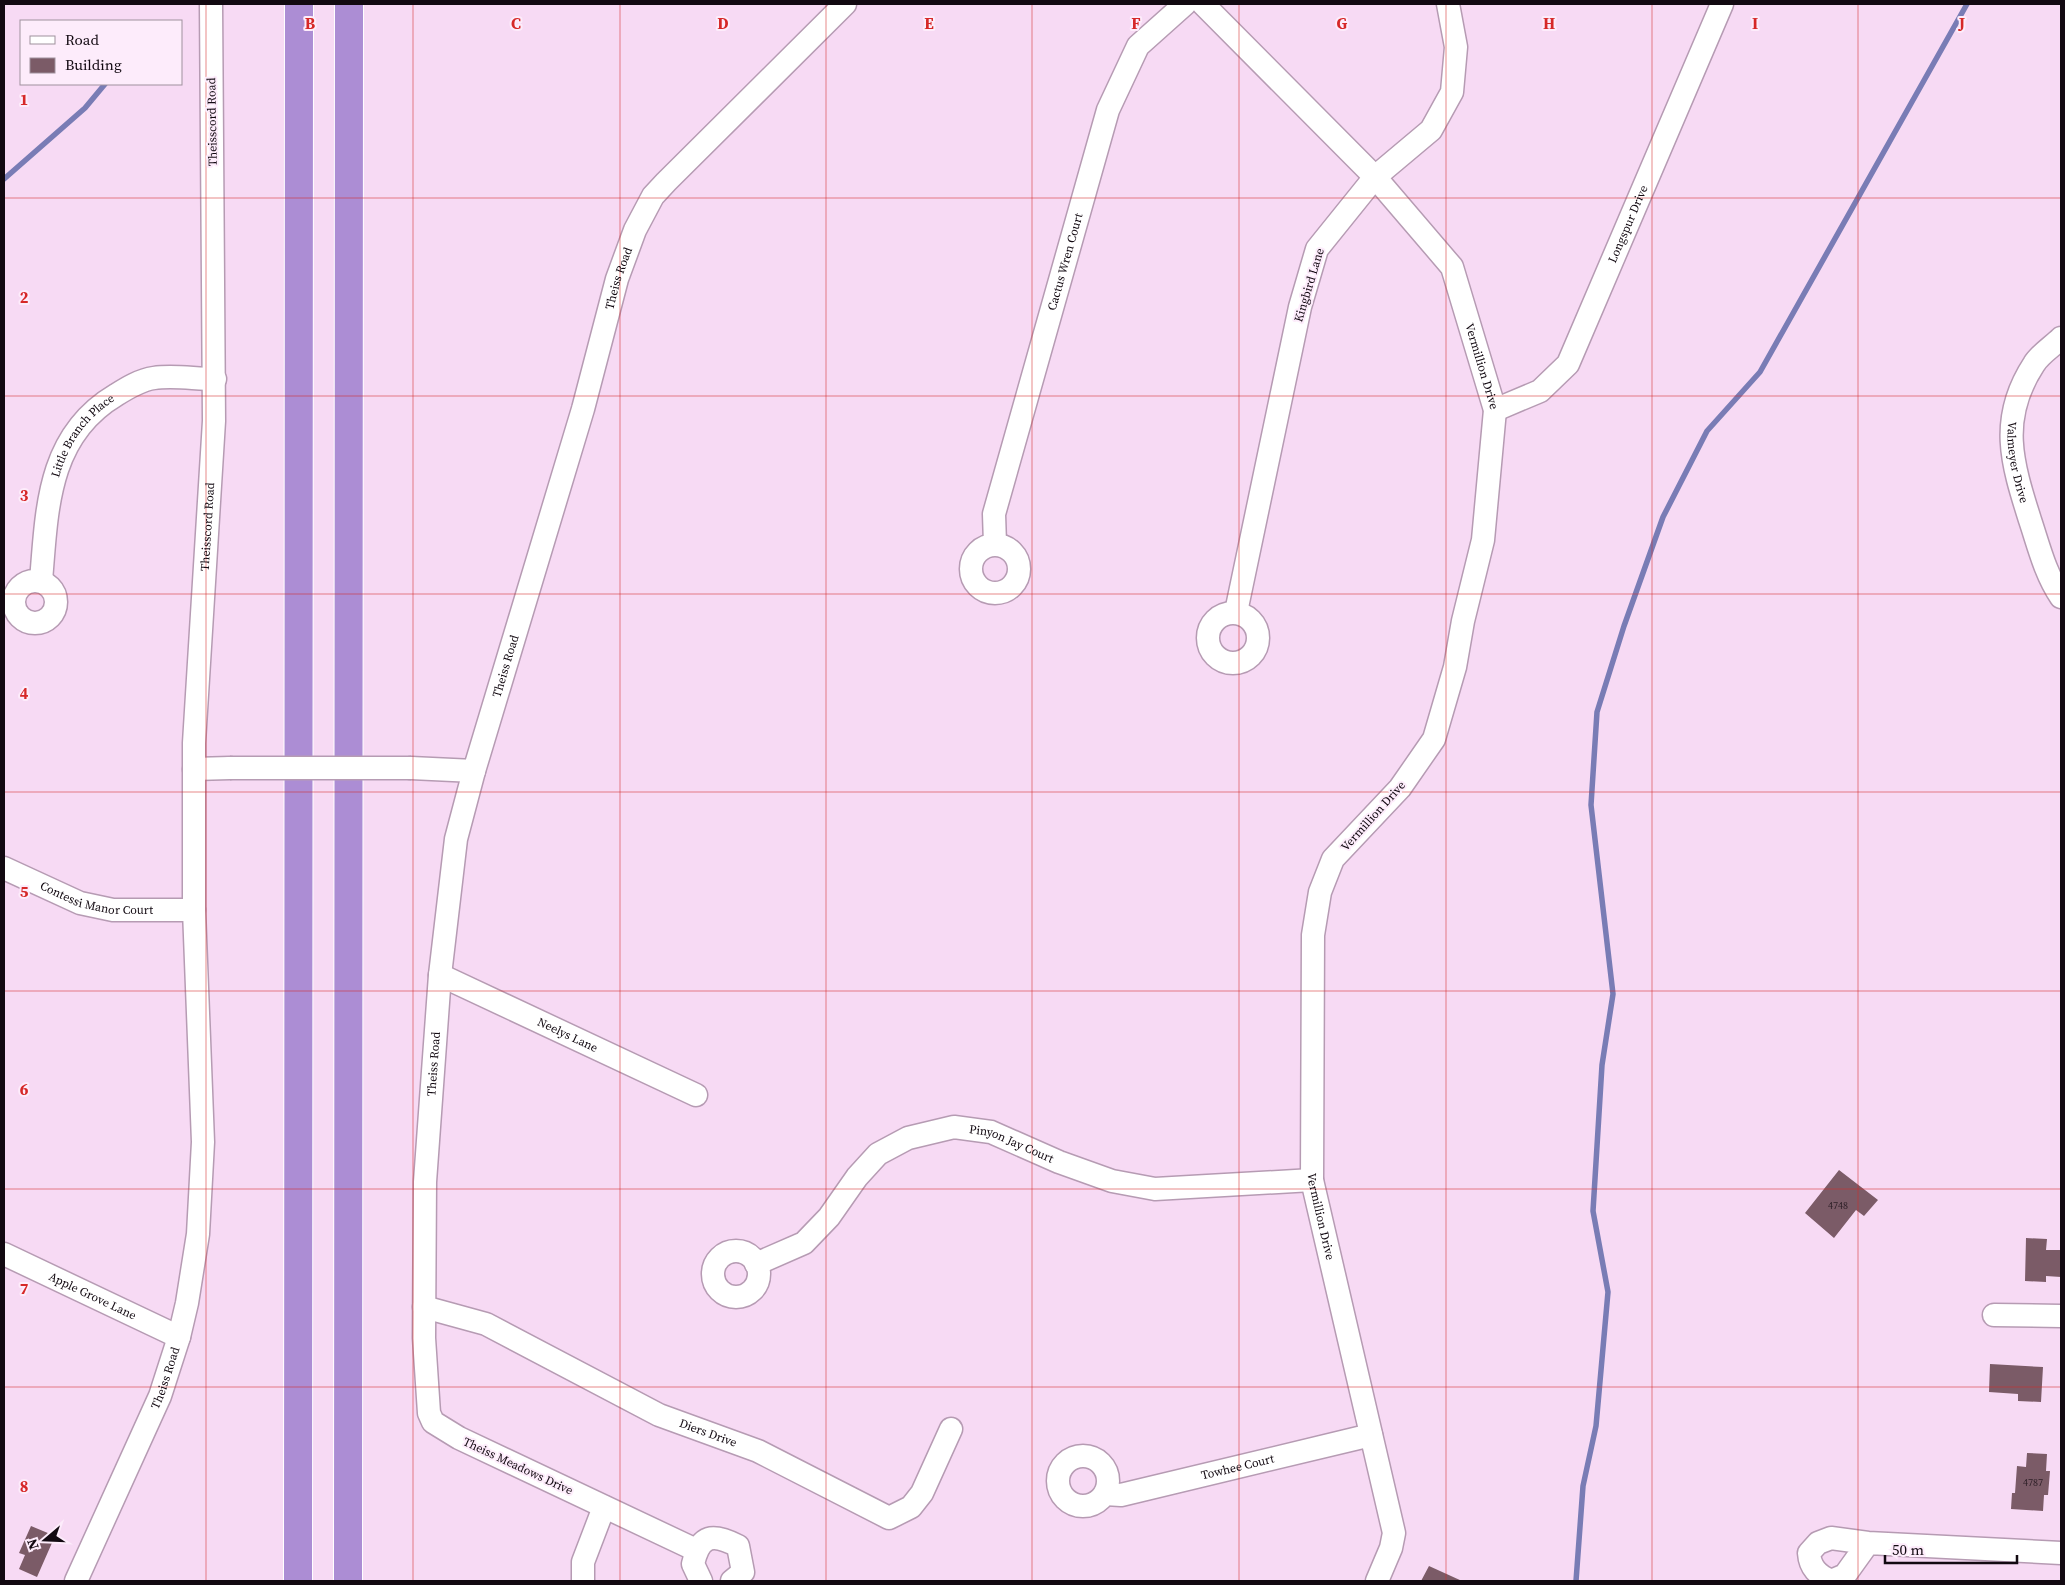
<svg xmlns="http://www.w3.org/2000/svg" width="2065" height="1585" font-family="'Source Serif 4',serif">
<rect width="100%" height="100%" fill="#f7daf4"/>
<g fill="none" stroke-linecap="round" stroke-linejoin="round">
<g stroke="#797cb5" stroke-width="5.5">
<path d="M4 179 85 108 105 84"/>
<path d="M1576 1581 1583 1486 1596 1426 1608 1292 1593 1211 1602 1065 1613 994 1591 805 1597 712 1624 626 1663 517 1707 431 1760 372 1967 4"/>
</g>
</g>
<g fill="#7b5b67">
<path d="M1839 1170 1878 1200 1864 1216 1856 1210 1834 1238 1805 1213Z"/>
<path d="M2026 1238 2047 1239 2046 1250H2061V1277L2046 1276V1282L2025 1281Z"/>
<path d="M1990 1364 2043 1367 2041 1402 2018 1401V1394L1989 1392Z"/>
<path d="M2027 1453 2047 1454 2046 1471H2050L2048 1495H2044L2043 1511 2011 1509 2012 1493H2015L2017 1466 2026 1467Z"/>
<path d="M31 1526 55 1536 37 1577 19 1569 25 1555 19 1553Z"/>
<path d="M1429 1566 1462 1581H1421Z"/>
</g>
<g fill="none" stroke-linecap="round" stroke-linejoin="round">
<g stroke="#b69bb3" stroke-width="25">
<g id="minor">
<path id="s1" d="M1203 4 1375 177 1452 267 1495 410 1483 540 1463 621 1455 667 1434 739 1400 788 1333 859 1320 892 1313 935 1312 1180 1394 1533 1391 1548 1377 1581"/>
<path id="s2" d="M2061 338C2053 346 2040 354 2034 364 1998 419 2012 463 2030 520 2039 547 2045 573 2061 597"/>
<path id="s3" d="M1495 410 1540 391 1568 364 1722 4"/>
<path id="s4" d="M995 544 994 514 1108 110 1138 46 1185 4"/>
<circle cx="995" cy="569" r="24"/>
<circle cx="35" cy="602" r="21"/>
<path id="s5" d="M41 581C47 510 47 436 116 395 127 388 140 380 154 378 173 375 195 379 215 379"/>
<path d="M1236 612 1300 307 1317 249 1375 177 1431 130 1452 92 1456 47 1448 4"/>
<circle cx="1233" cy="638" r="25"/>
<path d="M411 768 474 771"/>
<path d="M194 769 230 768"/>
<path id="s6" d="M4 868 80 903 113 910H194"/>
<path id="s7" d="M440 975 696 1095"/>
<circle cx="736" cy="1274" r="23"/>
<path id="s8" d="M4 1254 179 1337"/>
<path id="s9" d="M756 1264 804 1243 829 1217 857 1177 878 1154 908 1138 954 1127 991 1132 1059 1162 1112 1181 1155 1189 1312 1180"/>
<path id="s10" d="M424 1307 486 1324 659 1415 758 1451 889 1518 911 1507 922 1493 951 1429"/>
<path d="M1994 1315 2061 1316"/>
<circle cx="1083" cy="1481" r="25"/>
<path id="s11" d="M1105 1494 1121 1495 1371 1435"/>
<path d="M1868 1543 1845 1575 1831 1581C1818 1575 1810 1568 1809 1553L1818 1543 1831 1538 1868 1543 2061 1553"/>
<path id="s12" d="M696 1550 459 1438 433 1422 429 1413 424 1338 425 1182 440 975 456 839 474 771 583 409 617 279 635 230 653 196 666 182 845 4"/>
<path id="s13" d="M76 1581 160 1396 179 1337 187 1303 198 1234 203 1142 194 910V743L214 421 211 4"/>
<path d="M583 1581V1562L604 1507"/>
<path d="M701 1581 693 1564C700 1534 713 1533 738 1546L743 1572 732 1581"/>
</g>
</g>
<g stroke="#fff" stroke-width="30">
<g id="highway">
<path d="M298 1581 299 4"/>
<path d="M348 1581 349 4"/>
</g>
</g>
<use href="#minor" stroke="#fff" stroke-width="22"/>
<use href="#highway" stroke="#ac8dd4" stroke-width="28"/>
<g stroke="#b69bb3" stroke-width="25" stroke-linecap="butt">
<path id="minor-bridge" d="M230 768H411"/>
</g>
<use href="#minor-bridge" stroke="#fff" stroke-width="22"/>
</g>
<path fill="none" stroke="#d62828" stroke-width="1" stroke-opacity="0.55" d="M206 4V1581M413 4V1581M620 4V1581M826 4V1581M1032 4V1581M1239 4V1581M1446 4V1581M1652 4V1581M1858 4V1581M4 198H2061M4 396H2061M4 594H2061M4 792H2061M4 991H2061M4 1189H2061M4 1387H2061"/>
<g text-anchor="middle" stroke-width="4" stroke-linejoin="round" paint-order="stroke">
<g font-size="10" fill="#2c1e26">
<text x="1838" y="1209">4748</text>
<text x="2033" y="1486">4787</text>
</g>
<g font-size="12" fill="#120911" stroke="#fdecfb">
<text transform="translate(212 122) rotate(-91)" y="4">Theisscord Road</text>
<text dy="4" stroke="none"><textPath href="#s3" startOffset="240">Longspur Drive</textPath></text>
<text dy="4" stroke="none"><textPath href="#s4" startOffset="292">Cactus Wren Court</textPath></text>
<text dy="4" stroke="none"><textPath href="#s12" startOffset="1462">Theiss Road</textPath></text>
<text transform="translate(1309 285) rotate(-73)" y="4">Kingbird Lane</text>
<text dy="4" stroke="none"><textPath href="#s1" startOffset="466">Vermillion Drive</textPath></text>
<text dy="4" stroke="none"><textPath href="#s5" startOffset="156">Little Branch Place</textPath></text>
<text dy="4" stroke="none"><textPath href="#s2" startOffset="141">Valmeyer Drive</textPath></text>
<text dy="4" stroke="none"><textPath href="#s13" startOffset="1078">Theisscord Road</textPath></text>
<text dy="4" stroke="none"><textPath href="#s12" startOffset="1058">Theiss Road</textPath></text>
<text transform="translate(1373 816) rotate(-48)" y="4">Vermillion Drive</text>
<text dy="4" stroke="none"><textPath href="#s6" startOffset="99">Contessi Manor Court</textPath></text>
<text dy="4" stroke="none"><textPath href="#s7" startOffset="141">Neelys Lane</textPath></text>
<text dy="4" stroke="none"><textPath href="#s12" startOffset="652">Theiss Road</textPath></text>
<text dy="4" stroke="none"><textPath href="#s9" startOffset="310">Pinyon Jay Court</textPath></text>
<text dy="4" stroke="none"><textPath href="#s1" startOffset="1366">Vermillion Drive</textPath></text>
<text dy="4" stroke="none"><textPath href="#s8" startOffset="98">Apple Grove Lane</textPath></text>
<text dy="4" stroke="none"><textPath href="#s13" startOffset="222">Theiss Road</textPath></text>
<text dy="4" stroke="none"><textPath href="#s10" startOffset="312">Diers Drive</textPath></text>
<text transform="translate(518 1466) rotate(25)" y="4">Theiss Meadows Drive</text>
<text dy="4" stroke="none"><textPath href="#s11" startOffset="136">Towhee Court</textPath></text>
</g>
</g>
<g font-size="16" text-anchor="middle" font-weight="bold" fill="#d62828" stroke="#fdecfb" stroke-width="4" stroke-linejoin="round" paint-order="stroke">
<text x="310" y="29">B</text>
<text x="516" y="29">C</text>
<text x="723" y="29">D</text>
<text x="929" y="29">E</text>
<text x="1136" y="29">F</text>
<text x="1342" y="29">G</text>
<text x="1549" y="29">H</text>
<text x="1755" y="29">I</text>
<text x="1962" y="29">J</text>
<text x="24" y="105">1</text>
<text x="24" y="303">2</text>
<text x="24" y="501">3</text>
<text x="24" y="699">4</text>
<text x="24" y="897">5</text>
<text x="24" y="1095">6</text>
<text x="24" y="1294">7</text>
<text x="24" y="1492">8</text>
</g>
<rect width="2065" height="1585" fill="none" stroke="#120911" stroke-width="10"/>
<rect x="20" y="20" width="162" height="65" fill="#fdecfb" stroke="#9f919d"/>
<rect x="30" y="36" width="25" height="8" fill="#ffffff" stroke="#9f919d"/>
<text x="65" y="45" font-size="15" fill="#120911">Road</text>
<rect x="30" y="58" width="25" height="15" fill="#7b5b67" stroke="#9f919d"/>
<text x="65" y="70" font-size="15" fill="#120911">Building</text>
<g transform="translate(45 1540) rotate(251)" stroke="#fdecfb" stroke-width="4" paint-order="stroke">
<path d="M0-4L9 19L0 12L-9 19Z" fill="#120911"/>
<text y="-8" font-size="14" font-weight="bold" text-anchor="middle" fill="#120911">N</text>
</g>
<path d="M1885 1555v8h132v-8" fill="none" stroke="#120911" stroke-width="2.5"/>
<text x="1892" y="1555" font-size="15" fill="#120911" stroke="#fdecfb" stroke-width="4" paint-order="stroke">50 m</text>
</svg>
